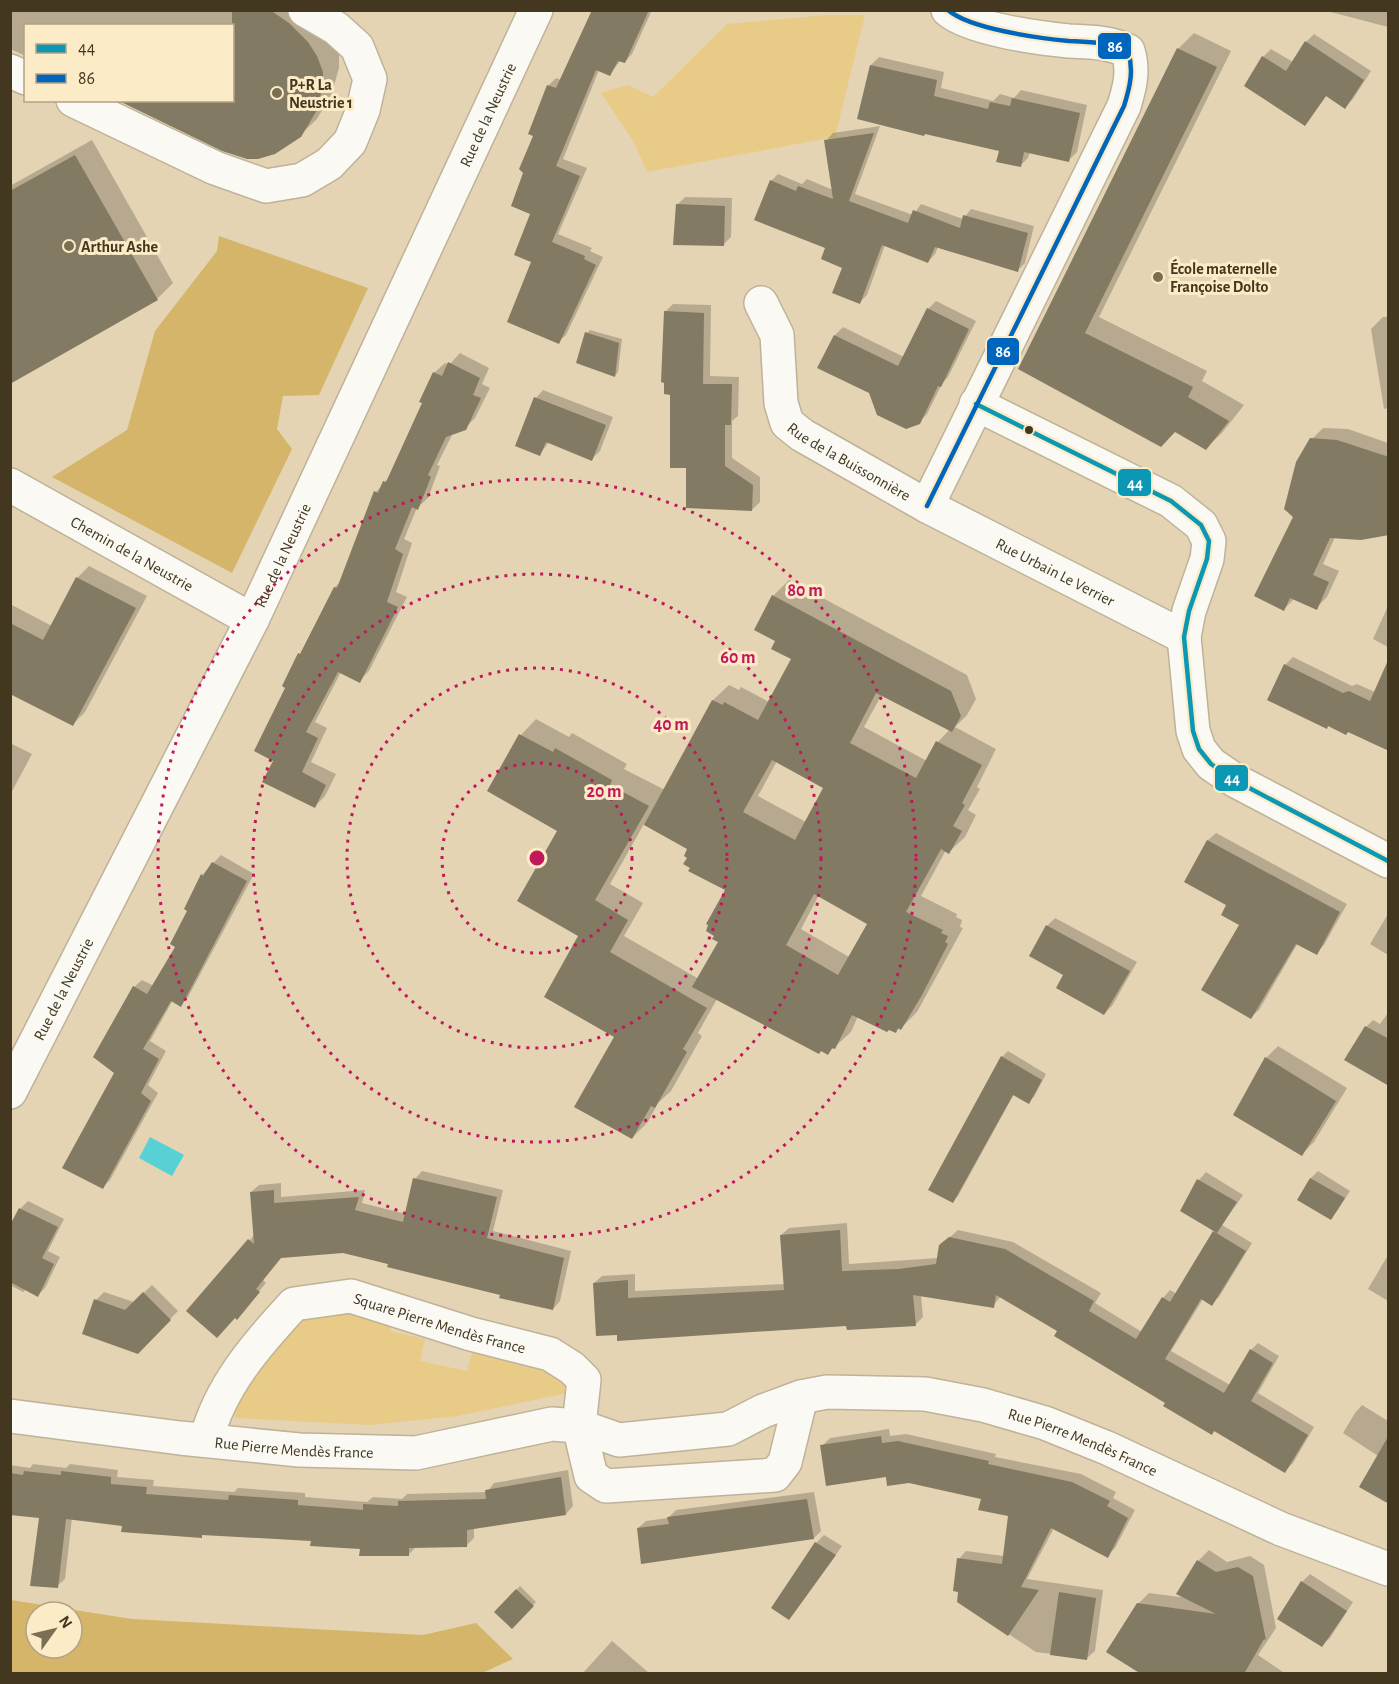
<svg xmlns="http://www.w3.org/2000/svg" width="1399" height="1684" font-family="'Alegreya Sans',sans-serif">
<rect width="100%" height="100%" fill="#e4d4b3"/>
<g fill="#e9cb88">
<path d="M827 15H865L835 137 647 172 635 144 601 93 628 85 653 97 727 24Z"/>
<path d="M350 1310 393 1320 390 1331 425 1339 420 1361 467 1371 473 1349 566 1370 567 1393 458 1416 370 1425 235 1418 237 1396 292 1323Z"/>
</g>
<g fill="#d4b56a" fill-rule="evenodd">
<path d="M219 236 368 288 319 395 283 396 277 429 292 449 232 573 52 477 127 430 155 331 217 251Z"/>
<path d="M11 1600 132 1619 423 1635 476 1623 513 1659 480 1674 11 1673ZM36 1612H72V1648H36Z"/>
</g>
<path fill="#57d1d3" d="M150 1137 184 1155 172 1176 139 1158Z"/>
<g fill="#0003" fill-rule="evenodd">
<path d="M10 10H308L333 39 339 55V68L332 93 317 119 300 135 232 100V26H26V56L10 49Z"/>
<path d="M593 10H652L632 54 625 62 621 60 609 75 599 70 563 159 587 168 558 234 592 248 590 251 603 257 566 335 558 342 533 261 532 213 535 135 530 134 549 85 556 78 561 80Z"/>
<path d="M1323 10H1388V27Z"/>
<path d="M1194 33 1231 51 1099 317 1207 371 1202 381 1244 405 1222 433 1206 448 1175 431 1020 368 1178 49Z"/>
<path d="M1314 34 1371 71 1353 99 1345 107 1327 95 1305 124 1246 85 1263 57 1271 49 1293 62 1306 42Z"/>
<path d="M879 57 944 72 941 88 993 101 1000 94 1014 98 1021 90 1087 105 1077 152 1069 160 1030 152 1028 158 1020 166 1001 150 871 65Z"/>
<path d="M880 126 855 194 913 215 921 204 963 219 971 209 1034 226 1025 263 1018 270 938 247 935 254 928 262 885 245 867 295 860 302 844 267 771 181 778 174 802 184 807 179 833 190 826 141 833 133Z"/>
<path d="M92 140 173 283 157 299 10 382V186Z"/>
<path d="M685 197 732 198 731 237 723 245 677 205Z"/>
<path d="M936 301 976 321 948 377 942 384 927 414 919 422 871 391 819 368 835 335 843 327 904 357 928 309Z"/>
<path d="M673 304 711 305 710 376 739 377 738 416 732 421V458L760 477V502L752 510 688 466 672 393 665 312Z"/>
<path d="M1383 317H1388V408L1384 409 1371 329Z"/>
<path d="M590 330 622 339 618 372 615 376 587 333Z"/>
<path d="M460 353 489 368 482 384 490 388 475 418 465 428 453 433 437 465 440 466 428 498 417 508 404 539 412 543 396 592 407 597 369 671 359 681 341 672 315 722 327 728 311 762 336 774 325 796 315 806 275 760 287 687 284 685 335 587 341 581 376 492 392 474 424 403 434 373 445 363 449 365Z"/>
<path d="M543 390 613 417 600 451 592 459 549 442 540 454 536 398Z"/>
<path d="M1323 428 1348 429 1388 443V528L1335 537 1323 564 1339 571 1327 597 1316 608 1295 598 1284 609 1295 517 1312 439Z"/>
<path d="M89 566 147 596 85 712 73 724 10 692V604L52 626 77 578Z"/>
<path d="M789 580 967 675 976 699 967 715 955 727 996 749 977 787 980 789 968 810 976 815 965 837 949 852 946 850 921 896 957 914 956 917 962 920 960 927 963 928 917 1012 901 1028 895 1031 858 1016 851 1032 828 1053 717 999 698 1033 702 1036 671 1091 658 1103 648 1122 632 1138 616 1036 580 936 559 830 489 791 521 735 536 719 569 737 572 733 627 764 624 769 665 790 713 700 729 685 739 690 741 687 769 702 793 659 777 641 756 629 773 596ZM882 694 950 729 938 742 927 761 864 727ZM777 761 825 788 806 822 758 796ZM644 824 689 849 688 858 692 868 727 889 720 941 699 979 624 936 643 903 610 884ZM819 895 869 923 849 957 801 929Z"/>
<path d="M1388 606V647L1373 639Z"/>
<path d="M1293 657 1352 686 1357 684 1377 693 1388 749 1285 665Z"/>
<path d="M10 743 32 754 10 795Z"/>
<path d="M1216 833 1347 904 1324 945 1317 953 1298 943 1259 1010 1251 1017 1241 925 1228 905 1186 881 1208 840Z"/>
<path d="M221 855 254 874 188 997 181 1005 173 1000 150 1041 166 1051 148 1085 158 1093 110 1180 103 1187 116 1073 134 987 142 980 154 986 178 946 189 911 186 909 202 875Z"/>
<path d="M1388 914V955L1370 944Z"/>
<path d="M1055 918 1137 962 1112 1006 1104 1014 1065 974 1047 926Z"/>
<path d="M1388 1013V1079L1366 1027 1373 1020 1380 1024Z"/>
<path d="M1278 1046 1347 1088 1314 1142 1302 1154 1266 1058Z"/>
<path d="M1008 1051 1046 1074 1034 1097 1028 1102 1014 1094 958 1196 953 1201 1002 1057Z"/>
<path d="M422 1171 503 1190 493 1231 571 1251 560 1301 553 1309 344 1252 281 1257 263 1280 266 1283 244 1310 189 1311 255 1234 251 1192 259 1185 281 1183V1197L365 1190 362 1203 406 1214 415 1179Z"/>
<path d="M1318 1171 1350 1191 1337 1211 1330 1218 1299 1200 1311 1178Z"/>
<path d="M1206 1172 1243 1195 1222 1225 1252 1243 1219 1297 1211 1304 1203 1299 1171 1351 1230 1385 1251 1350 1258 1343 1279 1356 1258 1393 1314 1427 1293 1463 1285 1471 1001 1296 993 1306 921 1295 923 1317 915 1325 848 1324 618 1333 594 1283 602 1276 635 1274V1291L785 1284 781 1235 789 1228 847 1223 849 1264 938 1258 949 1238 958 1230 1013 1242 1101 1293 1095 1303 1142 1332 1163 1298 1170 1290 1177 1294 1215 1231 1182 1210 1199 1180Z"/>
<path d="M28 1201 64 1219 48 1251 60 1257 45 1288 38 1295 27 1289 23 1292 10 1285V1229L21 1208Z"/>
<path d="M1388 1255V1301L1368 1289Z"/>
<path d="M152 1285 178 1311 138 1352 84 1333 96 1300 104 1292 134 1302Z"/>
<path d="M1362 1405 1388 1421V1502L1378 1456 1343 1433 1355 1413Z"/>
<path d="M889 1429 890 1436 906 1434 996 1454 995 1457 1081 1474 1116 1492 1113 1498 1135 1510 1115 1548 1107 1556 1054 1528 1027 1579 1103 1590 1095 1651 1087 1658 1036 1652 958 1601 959 1559 966 1551 1004 1556 1010 1515 982 1498 887 1476 822 1446 830 1438Z"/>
<path d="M33 1464 66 1468 70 1464 118 1470 117 1477 154 1480 153 1486 234 1492 238 1488 305 1493V1497L367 1502 373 1497 402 1499 407 1494 487 1492 494 1483 568 1470 573 1506 566 1514 474 1527V1538L466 1546 416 1547 409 1554 312 1540 204 1533 201 1536 72 1518 65 1579 57 1586 40 1517 10 1513V1465L30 1468Z"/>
<path d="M814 1492 821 1531 814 1538 638 1528 646 1521 668 1518 676 1510Z"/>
<path d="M824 1535 842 1546 796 1610 789 1618 816 1543Z"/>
<path d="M1209 1550 1227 1562 1250 1556 1264 1565 1276 1628 1258 1655 1286 1674H1144L1138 1604 1149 1593 1188 1598 1198 1561Z"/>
<path d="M1310 1574 1353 1602 1330 1638 1322 1645 1302 1582Z"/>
<path d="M520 1586 536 1602 512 1627 496 1612Z"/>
<path d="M612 1641 649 1673 582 1674Z"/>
</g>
<g fill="#827a62" fill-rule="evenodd">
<path d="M232 10H270L289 23 308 42 317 56 323 72V85L317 110 301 137 275 154 258 159H247L222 151 117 100H232Z"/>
<path d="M592 10H649L625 63 618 61 610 76 596 70 556 166 580 176 552 242 585 256 584 259 596 265 559 344 507 322 531 262 514 255 530 214 511 206 523 173 519 169 533 136 528 134 547 85 556 88Z"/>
<path d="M1305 41 1364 80 1345 109 1326 96 1305 126 1244 86 1262 56 1286 71Z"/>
<path d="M1177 48 1217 67 1085 333 1193 387 1188 397 1229 421 1206 450 1175 432 1161 447 1018 369Z"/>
<path d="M870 65 937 80 934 96 988 109 990 102 1010 106 1012 98 1080 113 1069 162 1024 152 1021 167 996 162 999 151 925 134 924 136 857 119Z"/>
<path d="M874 133 849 201 908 223 913 210 960 228 963 215 1028 233 1018 272 935 247 928 263 882 245 860 304 832 293 842 268 821 259 825 248 754 220 770 180 796 191 798 186 833 199 824 140Z"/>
<path d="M75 155 158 300 10 384V191Z"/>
<path d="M676 204 725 206 724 246 673 245Z"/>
<path d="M927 308 969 329 941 387 938 386 920 424 906 429 877 415 869 393 817 368 834 335 898 366Z"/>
<path d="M664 311 704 313 703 384H732L731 425H725V466L753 485 752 511 686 508V468H670V395L664 394V383L661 382Z"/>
<path d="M585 332 619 343 615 377 576 363Z"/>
<path d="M448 362 480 378 473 395 481 398 466 430 446 437 428 475 431 477 418 510 412 507 395 549 403 554 387 602 398 607 360 683 338 672 306 732 318 738 302 772 326 785 315 808 262 782 273 761 254 751 285 688 282 686 298 653 300 654 334 587 337 588 374 491 378 493 383 481 386 482 422 403 419 402 433 372 442 376Z"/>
<path d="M534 397 606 425 592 461 546 442 540 456 515 446Z"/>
<path d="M1310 438 1337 440 1389 457V535L1361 540 1330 538 1313 575 1329 582 1317 610 1290 598 1284 611 1254 596 1293 517 1284 509 1296 462Z"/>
<path d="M76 577 136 608 73 726 10 694V623L43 640Z"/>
<path d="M772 595 951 691 961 716 952 732 876 693 850 743 916 778 936 741 982 765 962 803 965 805 953 826 962 831 949 854 941 849 906 912 943 930 941 933 948 936 945 942 948 944 922 995 901 1030 898 1028 896 1033 889 1030 887 1032 852 1015 835 1049 832 1048 828 1055 821 1051 819 1054 692 987 718 942 712 939 714 936 706 931 708 925 706 924 725 890 688 871 690 868 683 864 687 858 684 856 687 849 644 825 712 700 723 705 724 702 758 720 791 659 771 649 775 641 754 630ZM772 760 823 788 795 840 743 812ZM814 894 867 924 838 975 786 945Z"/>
<path d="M1389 658V751L1348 732 1346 735 1328 726 1327 729 1267 700 1284 664 1343 693 1349 691 1370 701Z"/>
<path d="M519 734 553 752 555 748 612 780 610 785 649 806 595 900 628 920 610 952 707 1008 683 1049 687 1052 655 1108 651 1106 632 1139 574 1107 614 1037 544 997 578 936 517 901 557 831 487 791Z"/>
<path d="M1207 840 1340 912 1317 955 1296 944 1251 1019 1201 990 1239 925 1221 915 1226 905 1184 882Z"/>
<path d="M212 862 247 881 181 1007 171 1001 143 1049 159 1059 141 1093 151 1101 103 1189 62 1168 114 1073 93 1057 133 986 147 994 175 947 170 944 187 911 184 909 201 874 203 876Z"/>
<path d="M1046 925 1130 971 1104 1015 1056 988 1063 975 1029 956Z"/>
<path d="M1365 1026 1389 1039V1086L1344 1060Z"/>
<path d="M1001 1056 1042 1080 1029 1104 1013 1095 953 1203 928 1190Z"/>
<path d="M1265 1057 1336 1101 1302 1156 1233 1115Z"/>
<path d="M413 1178 497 1197 487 1238 564 1258 553 1310 499 1298 500 1295 387 1267 388 1264 343 1253 281 1258 256 1289 260 1292 237 1320 235 1318 217 1338 186 1311 248 1239 254 1244 250 1192 274 1190V1203L359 1197 355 1210 403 1222Z"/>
<path d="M1310 1178 1345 1198 1331 1220 1297 1200Z"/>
<path d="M1197 1179 1237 1202 1217 1233 1180 1211Z"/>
<path d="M19 1208 58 1227 42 1258 54 1264 38 1297 10 1282V1225Z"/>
<path d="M840 1230 842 1271 899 1269 936 1264 939 1245 949 1237 1005 1249 1094 1301 1089 1311 1136 1339 1162 1297 1170 1302 1213 1231 1246 1251 1212 1306 1201 1299 1165 1359 1224 1393 1250 1349 1273 1363 1251 1401 1308 1435 1285 1473 1214 1431 1212 1435 1163 1406 1165 1403 1054 1336 1057 1331 996 1295 994 1308 913 1295 916 1326 847 1330 846 1326 617 1341V1335L596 1336 593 1283 628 1280V1298L784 1290 780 1235Z"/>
<path d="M143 1292 171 1320 138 1354 82 1334 94 1299 125 1310Z"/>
<path d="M1389 1435V1504L1359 1487Z"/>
<path d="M881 1436 882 1443 898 1441 989 1461 988 1464 1072 1482 1110 1501 1107 1506 1128 1518 1108 1558 1051 1528 1021 1587 1039 1590 1008 1636 957 1602 958 1592 953 1591 957 1558 1002 1564 1008 1516 978 1510 981 1499 909 1483 887 1486 886 1477 826 1486 820 1445Z"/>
<path d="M24 1471 61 1475V1471L111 1477V1484L147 1487 146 1494 228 1500 229 1495 298 1500V1505L363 1510V1504L398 1506V1501L486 1499 485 1490 561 1477 566 1515 467 1530V1547L409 1548V1556H359L360 1549 310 1546 311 1541 202 1535V1538L121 1532 122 1526 66 1519 58 1588 30 1586 39 1518 10 1515V1473L23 1475Z"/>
<path d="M807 1499 814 1539 641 1564 637 1528 669 1524 667 1517Z"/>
<path d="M815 1542 836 1555 789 1620 771 1608Z"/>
<path d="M1197 1560 1216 1572 1238 1567 1253 1576 1266 1640 1264 1639 1244 1674H1141L1106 1652 1137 1603 1216 1614 1176 1594Z"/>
<path d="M1301 1581 1347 1611 1322 1647 1277 1619Z"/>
<path d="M516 1589 534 1606 512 1629 494 1612Z"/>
<path d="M1059 1592 1096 1598 1087 1660 1050 1655Z"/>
</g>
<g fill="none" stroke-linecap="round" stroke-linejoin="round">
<g stroke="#beb299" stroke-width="36">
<g id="minor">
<path d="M10 71 26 78"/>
<path d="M73 100 215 168 266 186 302 180 329 164 350 142 363 110 370 79 357 47 336 28 305 10"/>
<path id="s1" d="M761 303 777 335 781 403 787 423 802 435 927 506 1184 637"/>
<path d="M976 404 1171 501 1201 525 1209 541 1207 559 1189 611 1184 637 1193 731 1199 749 1211 764 1236 781 1388 861"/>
<path id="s2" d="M10 485 252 620"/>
<path d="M927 506 1124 106C1130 87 1134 70 1128 51 1109 42 1090 42 1069 41 1038 38 970 29 948 10"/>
<path id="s3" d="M10 1092 252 620 536 10"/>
<path id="s4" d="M10 1416 180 1438 299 1450 416 1453 552 1424 579 1426 619 1440 728 1429 763 1411 801 1397 827 1392 925 1394 983 1405 1045 1423 1107 1448 1281 1529 1388 1569"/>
<path id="s5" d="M206 1440C220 1386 257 1344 294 1304L351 1296 471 1334 550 1354 572 1368 584 1380 579 1426 591 1476 606 1486 775 1475 785 1462 801 1397"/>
</g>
</g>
<use href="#minor" stroke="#fbf9f4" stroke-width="33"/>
<g stroke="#fbebc7" stroke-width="9">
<path id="bus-1" d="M976 404 1171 501 1201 525 1209 541 1207 559 1189 611 1184 637 1193 731 1199 749 1211 764 1236 781 1388 861"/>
</g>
<g stroke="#fbebc7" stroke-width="9">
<path id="bus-2" d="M927 506 1124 106C1130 87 1134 70 1128 51 1109 42 1090 42 1069 41 1038 38 970 29 948 10"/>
</g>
<use href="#bus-1" stroke="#0a98b4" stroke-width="4.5"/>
<use href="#bus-2" stroke="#0065bd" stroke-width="4.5"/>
</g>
<g fill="none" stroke="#c2185b" stroke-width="3" stroke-dasharray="3 6">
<circle cx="537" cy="858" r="95"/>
<circle cx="537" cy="858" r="190"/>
<circle cx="537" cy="858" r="284"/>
<circle cx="537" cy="858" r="379"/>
</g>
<g fill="#7b6f53" stroke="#fbebc7" stroke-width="2">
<circle cx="277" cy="93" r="6"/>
<circle cx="69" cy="246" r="6"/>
<circle cx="1158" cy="277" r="6"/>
</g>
<circle fill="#43381f" stroke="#fbebc7" stroke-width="2" cx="1029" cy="430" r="5"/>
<g text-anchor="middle" stroke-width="6" stroke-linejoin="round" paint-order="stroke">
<g font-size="16" font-weight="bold" fill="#43381f" stroke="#fbebc7" text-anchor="start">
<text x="289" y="90">P+R La<tspan x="289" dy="18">Neustrie 1</tspan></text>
<text x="81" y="252">Arthur Ashe</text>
<text x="1170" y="274">École maternelle<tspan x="1170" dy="18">Françoise Dolto</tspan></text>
</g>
<g font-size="16" fill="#43381f" stroke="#fbebc7">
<text dy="6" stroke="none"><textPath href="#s3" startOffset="1088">Rue de la Neustrie</textPath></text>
<text dy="6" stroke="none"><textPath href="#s1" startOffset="198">Rue de la Buissonnière</textPath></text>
<text dy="6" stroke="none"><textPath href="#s2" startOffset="140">Chemin de la Neustrie</textPath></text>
<text dy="6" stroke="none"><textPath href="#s3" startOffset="602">Rue de la Neustrie</textPath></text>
<text dy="6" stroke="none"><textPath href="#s1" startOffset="432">Rue Urbain Le Verrier</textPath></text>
<text dy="6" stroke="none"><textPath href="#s3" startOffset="116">Rue de la Neustrie</textPath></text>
<text dy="6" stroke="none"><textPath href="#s5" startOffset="314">Square Pierre Mendès France</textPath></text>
<text dy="6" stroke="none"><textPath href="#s4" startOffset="1096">Rue Pierre Mendès France</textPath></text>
<text dy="6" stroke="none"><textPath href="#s4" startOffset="286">Rue Pierre Mendès France</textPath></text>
</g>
</g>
<circle cx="537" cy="858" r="9" fill="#c2185b" stroke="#fbebc7" stroke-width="3"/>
<g font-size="18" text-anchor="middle" font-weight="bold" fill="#c2185b" stroke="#fbebc7" stroke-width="6" stroke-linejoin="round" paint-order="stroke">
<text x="805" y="596">80 m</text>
<text x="738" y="663">60 m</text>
<text x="671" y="730">40 m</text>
<text x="604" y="797">20 m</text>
</g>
<g stroke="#fbebc7" stroke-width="2">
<rect x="1097" y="32" width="35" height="28" rx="6" fill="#0065bd"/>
<rect x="986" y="337" width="34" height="29" rx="6" fill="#0065bd"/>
<rect x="1117" y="468" width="35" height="29" rx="6" fill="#0a98b4"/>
<rect x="1214" y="764" width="35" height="28" rx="6" fill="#0a98b4"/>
</g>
<g font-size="16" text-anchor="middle" font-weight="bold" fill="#fff">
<text x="1115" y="52">86</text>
<text x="1003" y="357">86</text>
<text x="1135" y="489">44</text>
<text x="1232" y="784">44</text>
</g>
<rect width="1399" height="1684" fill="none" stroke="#43381f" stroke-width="24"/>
<rect x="24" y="24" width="210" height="78" fill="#fbebc7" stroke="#b1a384" stroke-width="1.5"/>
<rect x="36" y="44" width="30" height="9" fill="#0a98b4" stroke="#b1a384" stroke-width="1.5"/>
<text x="78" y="54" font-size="18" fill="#43381f">44</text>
<rect x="36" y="74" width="30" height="9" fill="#0065bd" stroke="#b1a384" stroke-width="1.5"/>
<text x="78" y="84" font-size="18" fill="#43381f">86</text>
<g transform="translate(54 1630) rotate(56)"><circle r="28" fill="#fbebc7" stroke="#b1a384" stroke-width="1.5"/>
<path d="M0-4.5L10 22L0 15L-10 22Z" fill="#7b6f53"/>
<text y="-9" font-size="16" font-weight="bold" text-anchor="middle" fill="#43381f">N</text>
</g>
</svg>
